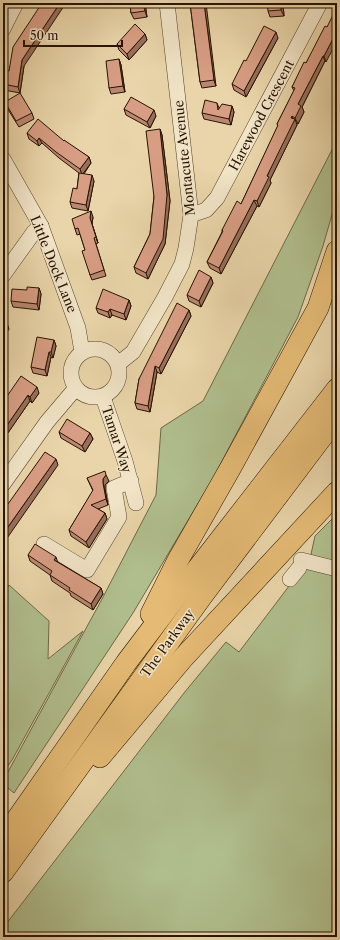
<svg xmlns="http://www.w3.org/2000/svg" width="340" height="940" font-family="'Libre Caslon Text',serif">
<rect width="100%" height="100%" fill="#e9d5a9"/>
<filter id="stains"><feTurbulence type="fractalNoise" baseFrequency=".005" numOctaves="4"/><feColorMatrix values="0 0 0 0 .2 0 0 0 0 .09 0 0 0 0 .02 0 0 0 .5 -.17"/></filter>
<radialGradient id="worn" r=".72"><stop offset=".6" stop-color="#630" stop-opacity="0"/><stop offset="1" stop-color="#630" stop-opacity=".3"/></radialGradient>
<g fill="#b0be8d" stroke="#6c6946">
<path d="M337 140V201L335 204 323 246 298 317 212 480 133 613 14 793 3 784V781L102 599 156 495 161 428 203 401Z"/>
<path d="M337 514V937H3V928L184 693 226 642 239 652 302 569 308 568 315 536Z"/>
<path d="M9 585 49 621 48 659 83 631 59 675 12 760 3 773V593Z"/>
</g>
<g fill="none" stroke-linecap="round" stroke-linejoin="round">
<g stroke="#58442a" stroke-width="16">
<g id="minor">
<path d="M3 29 16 3"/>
<path d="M3 159 41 226 78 328 82 352"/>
<path d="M191 215 206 210 217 198 320 3"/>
<path d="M3 275 34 232 41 226"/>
<circle cx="95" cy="373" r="24"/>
<path d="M118 364 133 352 165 297 182 264 186 248 191 215 167 3"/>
<path d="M103 397 125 461 136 503"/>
<path d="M3 484 47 422 75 389"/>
<path d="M44 544 87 570 119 517 114 488 131 481"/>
<path d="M301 560 337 569"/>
<path d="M290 579 299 568"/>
</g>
</g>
<g stroke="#271400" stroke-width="22">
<g id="highway">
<path d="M151 614 178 560 231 467 318 308 337 251"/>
<path d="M100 757 184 657 337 492"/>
<path d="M3 839 126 663 188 581 337 389"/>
<path d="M3 872 202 596 337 417"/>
</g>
</g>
<use href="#minor" stroke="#f1e4c7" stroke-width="15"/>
<use href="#highway" stroke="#e4ba74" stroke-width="21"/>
</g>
<g fill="#ba8872" stroke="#271400">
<path d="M130 3H145L147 17 134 19 131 13Z"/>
<path d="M190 3 216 86 202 88 200 82Z"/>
<path d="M283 3 284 16 270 17 268 11Z"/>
<path d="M327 27 326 62 325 61 302 107 304 112 298 124 296 123 297 125 270 180 271 183 259 207 257 206 221 274 210 268 207 262 222 232V230L241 204 278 126 277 124 294 91 292 87Z"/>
<path d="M145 34 147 40 129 60 119 50 117 44Z"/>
<path d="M278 38 246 97 234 90 232 84Z"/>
<path d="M119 59 121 65 125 92 111 94 109 88Z"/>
<path d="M24 66 20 93 4 90 3 74 9 71Z"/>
<path d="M5 102 32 113 34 119 19 127 7 108Z"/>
<path d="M217 103 219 108 232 106 234 112 231 125 204 119 202 113Z"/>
<path d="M124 109 156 116 150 128 126 115Z"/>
<path d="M160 129 162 135 170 201 165 244 148 279 136 273 134 267 150 234 154 197Z"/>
<path d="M27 133 64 141 89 157 91 163 84 174 94 181 88 211 72 208 70 202 77 189 79 173 59 158 42 143 39 146 29 139Z"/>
<path d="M93 217 92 224 98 243 96 244 106 276 92 280 90 275 85 250 80 234 77 235 75 229Z"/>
<path d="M211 277 213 283 201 307 189 301 187 295Z"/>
<path d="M39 288 41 294 39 310 13 307 11 301 27 290Z"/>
<path d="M129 300 131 306 126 320 112 315 110 318 98 313 96 308Z"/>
<path d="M189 310 191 316 161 374 157 372 150 412 137 409 135 403 139 379Z"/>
<path d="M54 340 56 346 53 358 51 357 47 376 33 373 31 367Z"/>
<path d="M21 376 39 393 32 403 30 401 3 440Z"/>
<path d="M59 432 90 433 93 439 85 452 61 438Z"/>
<path d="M87 478 109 481 105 485V489L108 505 98 509 105 513 107 519 89 548 71 536 69 530 93 491Z"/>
<path d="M28 555 58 562 101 588 103 594 93 610 71 596 70 593 52 581 50 575 30 561Z"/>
</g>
<g fill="#976f5c" stroke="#271400">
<path d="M60 3H66L24 66 20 93 18 87 22 60Z"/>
<path d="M143 3H145L147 17 145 11Z"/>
<path d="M204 3H206L216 86 214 80Z"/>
<path d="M281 3H283L284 16 281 10Z"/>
<path d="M337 31V41L326 62 324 56Z"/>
<path d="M276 32 278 38 246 97 244 91Z"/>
<path d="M145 34 147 40 129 60 127 54Z"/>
<path d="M323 56 325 61 302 107 304 112 298 124 295 118 298 104Z"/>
<path d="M119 59 121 65 125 92 123 86Z"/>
<path d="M232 106 234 112 231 125 229 119Z"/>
<path d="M154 110 156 116 150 128 147 122Z"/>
<path d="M292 116 294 121 295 119 297 125 270 180 271 183 259 207 257 201Z"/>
<path d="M160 129 162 135 170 201 165 244 148 279 146 273 167 195Z"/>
<path d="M39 138 42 143 39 146 37 141Z"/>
<path d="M89 157 91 163 82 175 80 169Z"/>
<path d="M92 175 94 181 88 211 86 205Z"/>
<path d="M254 200 257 206 221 274 219 268Z"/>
<path d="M91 211 93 217 92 224 98 243 90 218Z"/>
<path d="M211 277 213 283 201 307 199 301Z"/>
<path d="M39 288 41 294 39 310 37 304Z"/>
<path d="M129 300 131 306 126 320 124 314Z"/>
<path d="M110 309 112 315 110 318 108 312Z"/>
<path d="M189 310 191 316 161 374 159 368Z"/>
<path d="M7 323 9 329 3 338V329Z"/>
<path d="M54 340 56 346 53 358 51 352Z"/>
<path d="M49 352 51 357 47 376 45 370Z"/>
<path d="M155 366 157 372 150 412 148 406Z"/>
<path d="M37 387 39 393 32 403 30 397Z"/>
<path d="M28 395 30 401 3 440V431Z"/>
<path d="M90 433 93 439 85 452 82 446Z"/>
<path d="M56 459 58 465 3 544V534Z"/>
<path d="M106 475 109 481 105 485V489L108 505 106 499 103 483V479Z"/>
<path d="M105 513 107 519 89 548 86 542Z"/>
<path d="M56 557 58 563 54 560Z"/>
<path d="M101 588 103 594 93 610 91 604Z"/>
</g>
<g fill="#d89e84" stroke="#271400">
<path d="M42 3H60L22 60 18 87 3 84 4 70 9 71 13 47Z"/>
<path d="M130 3H143L145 11 131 13Z"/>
<path d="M190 3H204L214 80 200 82Z"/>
<path d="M267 3H281V10L268 11Z"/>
<path d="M337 7V31L324 56H323L298 104 301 106 295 118 292 116 291 118 295 119 267 176 269 177 257 201 254 200 219 268 207 262 223 231 222 230 237 201 241 204 278 125 277 124 295 88 292 87 304 62 306 63 325 26 327 27Z"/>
<path d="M135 24 145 34 127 54 117 44Z"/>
<path d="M264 26 276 32 244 91 232 84 244 60 246 61Z"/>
<path d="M119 59 123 86 109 88 106 61Z"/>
<path d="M20 93 32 113 16 121 5 102Z"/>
<path d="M131 97 154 110 147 122 124 109Z"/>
<path d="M205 100 217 103 218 110 222 104 232 106 229 119 202 113Z"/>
<path d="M38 119 64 141V140L89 157 80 169 56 152 39 138 37 141 27 133Z"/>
<path d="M160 129 167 195 163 239 146 273 134 267 150 234 154 197 146 131Z"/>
<path d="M79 173 92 175 86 205 70 202 73 188 77 189Z"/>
<path d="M91 211 90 218 96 237 94 238 104 270 90 275 82 251 85 250 78 228 75 229 72 219Z"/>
<path d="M199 270 211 277 199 301 187 295Z"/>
<path d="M27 287 39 288 37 304 11 301 12 289 27 290Z"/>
<path d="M103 289 129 300 124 314 110 309 108 312 96 308Z"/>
<path d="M177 303 189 310 159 368 155 366 148 406 135 403 139 379Z"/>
<path d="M3 320 7 323 3 329Z"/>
<path d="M37 337 54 340 51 352H49L45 370 31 367Z"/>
<path d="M21 376 37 387 30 397 28 395 3 431V402Z"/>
<path d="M67 419 90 433 82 446 59 432Z"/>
<path d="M45 452 56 459 3 534V511Z"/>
<path d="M105 471 106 475 103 479V483L106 499 91 505 105 513 86 542 69 530 93 490 87 478Z"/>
<path d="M35 544 56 557 54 560 101 588 91 604 69 590 70 588 50 575 52 571 28 555Z"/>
</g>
<g text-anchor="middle" stroke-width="3" stroke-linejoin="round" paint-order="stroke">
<g font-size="13" fill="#271400" stroke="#f1e4c7">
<text transform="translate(261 115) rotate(-62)" y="5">Harewood Crescent</text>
<text transform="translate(184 158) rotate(-96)" y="5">Montacute Avenue</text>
<text transform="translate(54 264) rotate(68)" y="5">Little Dock Lane</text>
<text transform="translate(117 439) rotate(72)" y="5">Tamar Way</text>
<text transform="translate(167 643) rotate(-54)" y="5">The Parkway</text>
</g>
</g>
<rect width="340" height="940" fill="none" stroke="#e9d5a9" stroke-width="16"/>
<rect x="4" y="4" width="332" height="932" fill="none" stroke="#271400" stroke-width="2"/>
<rect x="8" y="8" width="324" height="924" fill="none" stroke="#271400"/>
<path d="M24 40v6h98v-6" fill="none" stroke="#271400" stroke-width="2"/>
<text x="30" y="40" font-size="12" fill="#271400" stroke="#f1e4c7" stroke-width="3" paint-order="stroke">50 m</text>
<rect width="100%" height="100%" filter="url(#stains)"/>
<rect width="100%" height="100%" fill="url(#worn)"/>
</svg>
